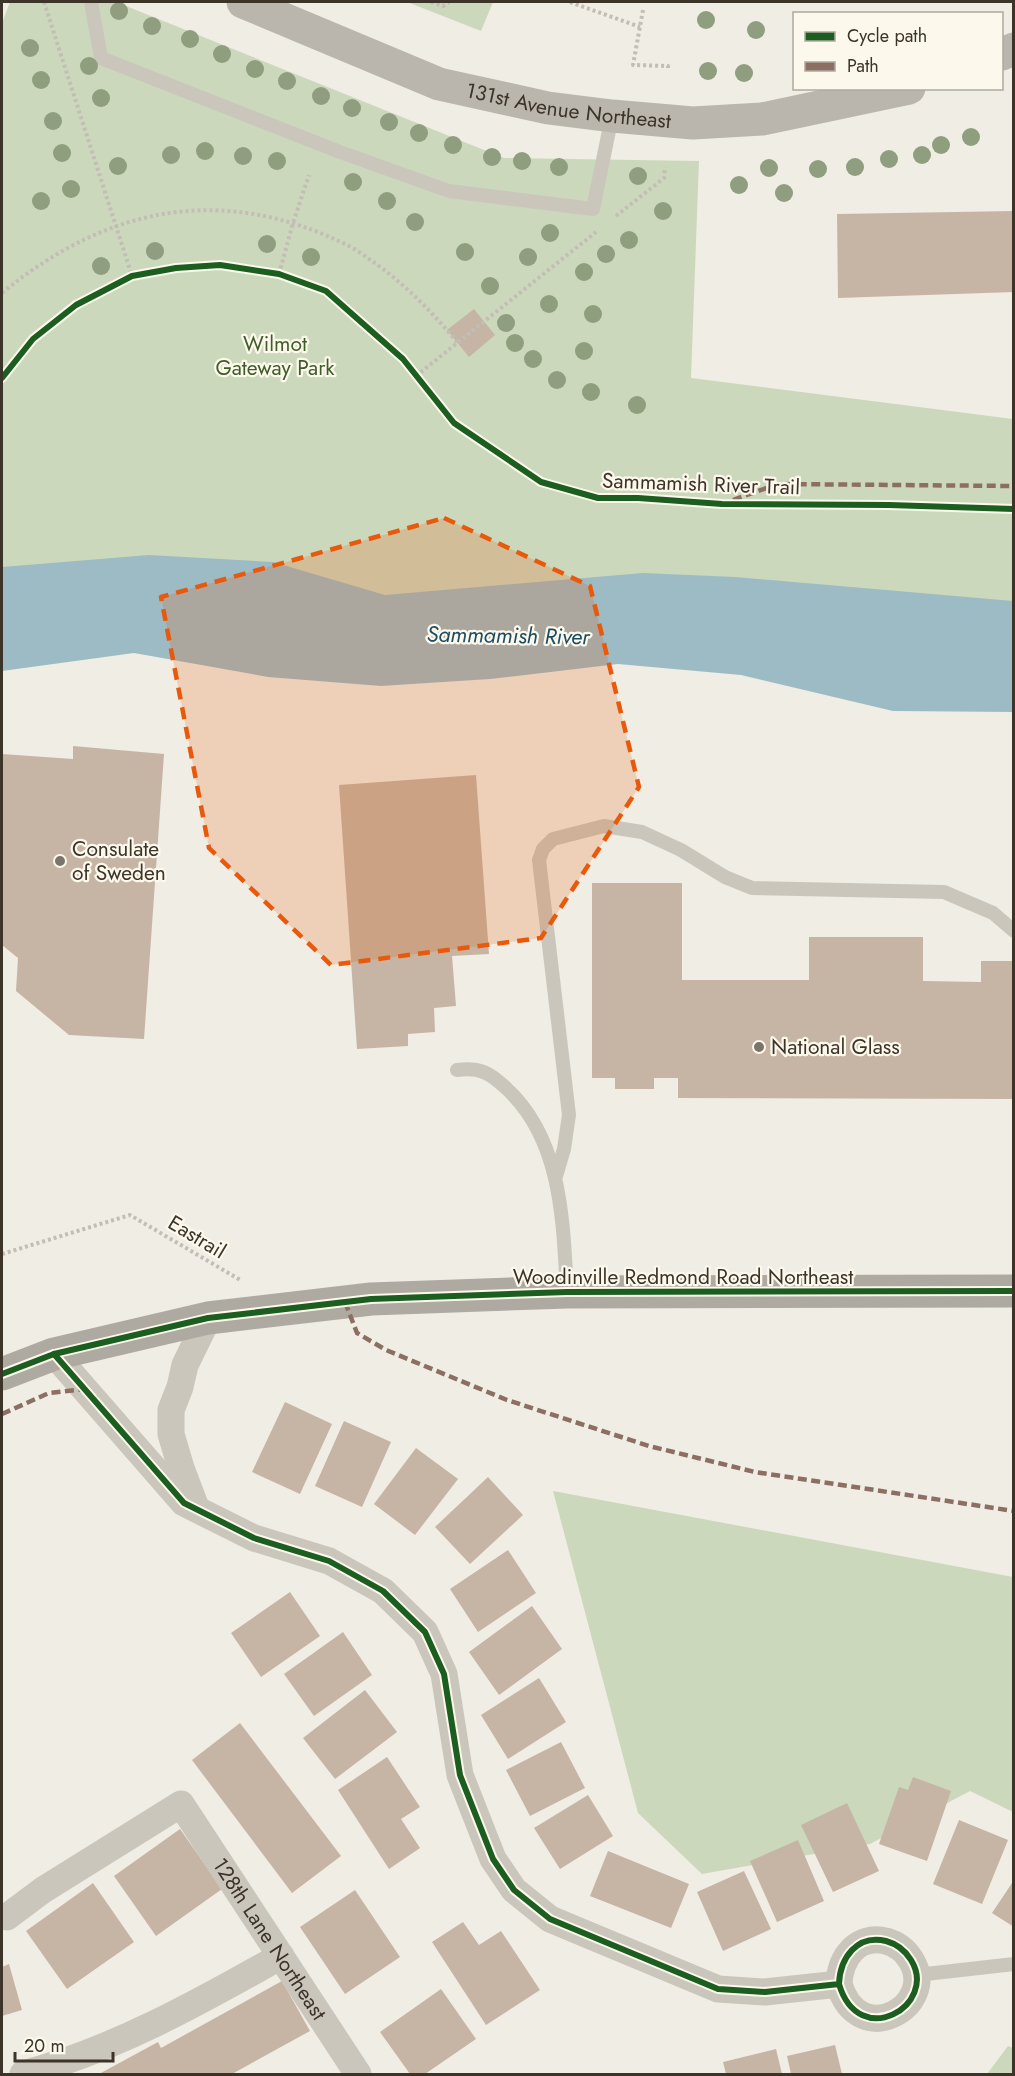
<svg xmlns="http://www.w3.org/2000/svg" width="1015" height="2076" font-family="Jost,sans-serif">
<rect width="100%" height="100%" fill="#f0ede4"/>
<g fill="#ccd8bc">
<path d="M10 2H116L504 158 699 161 691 378 1013 419V615L2 631V23Z"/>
<path d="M407 2H493L481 31Z"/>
<path d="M553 1491 1013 1577V1812L970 1791 870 1844 702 1874 638 1813Z"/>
<path d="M1008 2046 1013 2048V2074H987Z"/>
</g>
<path fill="#9dbbc4" d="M149 555 273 562 385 595 643 573 735 577 1013 601V712L893 711 741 675 618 664 490 679 381 686 268 677 134 653 2 671V567Z"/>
<g fill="#c6b5a4">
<path d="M1014 211V292L838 298 837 214Z"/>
<path d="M474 309 495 335 469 357 447 330Z"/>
<path d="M73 746 164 754 144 1039 69 1035 16 991 18 958 2 945V754L73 759Z"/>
<path d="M476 775 489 954 452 956 456 1006 434 1008 435 1032 408 1034V1046L357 1049 339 785Z"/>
<path d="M592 883H682V980H809V937H923V981L981 982V961H1014V1099L678 1098V1078H654V1089H615V1078H592Z"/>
<path d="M285 1402 332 1424 300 1494 252 1472Z"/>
<path d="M344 1421 391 1442 362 1507 315 1486Z"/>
<path d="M416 1448 458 1479 415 1535 374 1504Z"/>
<path d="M488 1477 523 1515 470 1564 435 1527Z"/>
<path d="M508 1550 536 1593 478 1632 450 1589Z"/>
<path d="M290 1592 320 1636 261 1677 231 1633Z"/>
<path d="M532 1606 562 1649 499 1695 469 1652Z"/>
<path d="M343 1632 372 1675 314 1716 284 1674Z"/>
<path d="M539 1678 566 1722 508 1759 481 1715Z"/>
<path d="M365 1690 397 1732 335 1779 303 1738Z"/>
<path d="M240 1723 341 1856 292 1893 192 1760Z"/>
<path d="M561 1742 585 1788 530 1816 506 1770Z"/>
<path d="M387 1757 420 1807 401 1819 420 1848 389 1869 338 1790Z"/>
<path d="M913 1777 951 1791 927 1861 879 1844 899 1787 908 1790Z"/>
<path d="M588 1795 613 1836 560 1869 534 1828Z"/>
<path d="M847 1803 879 1871 833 1892 801 1825Z"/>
<path d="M959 1820 1008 1840 982 1904 933 1884Z"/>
<path d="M180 1829 222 1889 156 1936 114 1876Z"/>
<path d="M798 1840 824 1901 777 1922 750 1861Z"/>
<path d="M608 1851 689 1884 671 1928 590 1896Z"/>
<path d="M744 1871 771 1929 723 1951 697 1892Z"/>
<path d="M1014 1880V1927L992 1913Z"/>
<path d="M93 1883 134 1942 67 1989 26 1931Z"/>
<path d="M355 1890 400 1957 345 1994 300 1927Z"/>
<path d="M463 1922 479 1945 501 1931 540 1990 486 2025 432 1942Z"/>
<path d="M9 1964 22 2010 2 2016V1967Z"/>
<path d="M282 1981 310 2031 232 2074H99L158 2042 161 2048Z"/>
<path d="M441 1989 476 2039 425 2074H410L380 2032Z"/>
<path d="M835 2045 842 2074H791L787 2056Z"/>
<path d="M776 2049 782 2074H726L723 2062Z"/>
</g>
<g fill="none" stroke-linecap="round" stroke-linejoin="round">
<g stroke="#c2beb5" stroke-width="4" stroke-dasharray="3 3" stroke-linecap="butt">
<path d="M44 2 132 276"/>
<path d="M431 2 443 6 449 2"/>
<path d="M570 2 640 27"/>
<path d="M643 10 633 65 668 66V71"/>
<path d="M616 216 664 178 665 167"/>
<path d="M279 274 293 223 309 175"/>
<path d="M2 293C108 206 223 183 349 246 357 250 365 256 372 261 405 284 432 312 458 343"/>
<path d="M2 376H3"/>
<path d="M416 376 596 232"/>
<path d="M2 1254 130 1215 242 1281"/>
</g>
<g stroke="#cac6bc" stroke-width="14">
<path d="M91 2 101 58 340 152 449 191 593 209 612 116"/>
<path d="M457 1070C480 1067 490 1073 506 1088 562 1139 563 1221 567 1292"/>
<path d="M556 1176 564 1149 569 1115 539 860 543 849 553 839 604 826 642 832 681 850 725 877 752 888 944 892 993 913 1014 931"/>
<path d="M917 1975 1014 1964"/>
</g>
<g stroke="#cac6bc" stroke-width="27">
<path d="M54 1354 184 1503 254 1538 329 1561 383 1591 425 1632 444 1674 460 1775 493 1859 514 1890 550 1919 718 1989 765 1992 839 1984C840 1958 857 1934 886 1941 897 1944 905 1950 911 1960 939 2005 859 2052 839 1984"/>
<path d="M195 1505 181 1468 171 1434V1410L180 1387 185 1365 208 1318"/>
<path id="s1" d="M7 1917 43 1890 181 1804 358 2074"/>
<path d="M23 2074C114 2050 200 2002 281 1956"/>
</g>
<g stroke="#bab6ad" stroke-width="33">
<path id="s2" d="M243 2 439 84 548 108 612 116 693 123 762 119 909 88"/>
<path d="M1002 54 1014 49"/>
</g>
<path stroke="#afaaa1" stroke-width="33" d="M2 1374 54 1354 208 1318 371 1299 567 1292 1014 1291"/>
<g stroke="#8d6e63" stroke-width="4.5" stroke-dasharray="9 4.5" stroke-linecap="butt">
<path d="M733 500 778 484 1014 486"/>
<path d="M345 1302 357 1333 386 1350 507 1400 649 1446 755 1472 1014 1511"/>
<path d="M2 1414 49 1393 85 1389"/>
</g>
<g stroke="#fcf8ec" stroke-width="10">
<g id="cycleway">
<path d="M2 378 33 339 76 305 132 276 176 268 220 265 279 274 326 291 403 359 454 423 541 482 598 498H638L722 504 889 505 1014 509"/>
<path d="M54 1354 184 1503 254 1538 329 1561 383 1591 425 1632 444 1674 460 1775 493 1859 514 1890 550 1919 718 1989 765 1992 839 1984C840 1958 857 1934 886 1941 897 1944 905 1950 911 1960 939 2005 859 2052 839 1984"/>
<path d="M2 1374 54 1354 208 1318 371 1299 567 1292 1014 1291"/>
</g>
</g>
<use href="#cycleway" stroke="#1b5e20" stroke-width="6"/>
</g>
<g fill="#8e9e7e">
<circle cx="119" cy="11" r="9"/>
<circle cx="706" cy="20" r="9"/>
<circle cx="152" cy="26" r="9"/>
<circle cx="756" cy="30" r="9"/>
<circle cx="190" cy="39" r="9"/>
<circle cx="30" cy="48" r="9"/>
<circle cx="222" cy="54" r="9"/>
<circle cx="89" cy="66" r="9"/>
<circle cx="255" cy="69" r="9"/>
<circle cx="708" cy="71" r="9"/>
<circle cx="744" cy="73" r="9"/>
<circle cx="41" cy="80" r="9"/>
<circle cx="287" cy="81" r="9"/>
<circle cx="321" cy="96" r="9"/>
<circle cx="101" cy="98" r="9"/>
<circle cx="352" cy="108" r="9"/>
<circle cx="53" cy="121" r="9"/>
<circle cx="389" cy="122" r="9"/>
<circle cx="419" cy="133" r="9"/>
<circle cx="971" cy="137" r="9"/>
<circle cx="453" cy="145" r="9"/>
<circle cx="941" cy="145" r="9"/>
<circle cx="205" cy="151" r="9"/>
<circle cx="62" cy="153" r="9"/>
<circle cx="171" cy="155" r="9"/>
<circle cx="922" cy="155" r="9"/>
<circle cx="243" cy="156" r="9"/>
<circle cx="492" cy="157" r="9"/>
<circle cx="889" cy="159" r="9"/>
<circle cx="277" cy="161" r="9"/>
<circle cx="522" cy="161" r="9"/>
<circle cx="118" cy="166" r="9"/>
<circle cx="559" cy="167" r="9"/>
<circle cx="855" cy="167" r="9"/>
<circle cx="769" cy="168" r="9"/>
<circle cx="818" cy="169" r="9"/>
<circle cx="638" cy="176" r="9"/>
<circle cx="353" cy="182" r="9"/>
<circle cx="739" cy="185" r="9"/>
<circle cx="71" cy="189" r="9"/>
<circle cx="784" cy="193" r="9"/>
<circle cx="41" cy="201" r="9"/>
<circle cx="387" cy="201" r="9"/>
<circle cx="663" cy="211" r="9"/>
<circle cx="415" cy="222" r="9"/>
<circle cx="550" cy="233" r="9"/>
<circle cx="629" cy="240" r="9"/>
<circle cx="267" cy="244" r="9"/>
<circle cx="155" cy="251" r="9"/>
<circle cx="465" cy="252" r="9"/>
<circle cx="606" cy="254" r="9"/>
<circle cx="311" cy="257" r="9"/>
<circle cx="528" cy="257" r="9"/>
<circle cx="101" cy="266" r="9"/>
<circle cx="584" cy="272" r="9"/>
<circle cx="490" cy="286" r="9"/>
<circle cx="549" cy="304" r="9"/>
<circle cx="593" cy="314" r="9"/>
<circle cx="506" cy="323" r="9"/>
<circle cx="515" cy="343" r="9"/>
<circle cx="584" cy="351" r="9"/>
<circle cx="533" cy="359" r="9"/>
<circle cx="557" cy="380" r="9"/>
<circle cx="591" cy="392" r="9"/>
<circle cx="637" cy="405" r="9"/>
</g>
<path fill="#e8590c" fill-opacity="0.2" stroke="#e8590c" stroke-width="4.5" stroke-dasharray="12 8" stroke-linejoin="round" d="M444 518 590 586 639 787 541 938 331 965 209 848 161 597Z"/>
<g fill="#7b746a" stroke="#fcf8ec" stroke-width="2">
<circle cx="60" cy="861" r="6"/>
<circle cx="759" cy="1047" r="6"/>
</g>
<g text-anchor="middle" stroke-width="4.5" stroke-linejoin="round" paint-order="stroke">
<g font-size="21" fill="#3c3329" stroke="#fcf8ec">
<text dy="7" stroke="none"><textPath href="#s2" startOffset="344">131st Avenue Northeast</textPath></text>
<text transform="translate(701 484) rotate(2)" y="7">Sammamish River Trail</text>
<text transform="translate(197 1237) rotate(31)" y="7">Eastrail</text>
<text x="683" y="1284">Woodinville Redmond Road Northeast</text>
<text dy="7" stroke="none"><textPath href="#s1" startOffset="369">128th Lane Northeast</textPath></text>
</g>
<g font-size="21" fill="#3e5d2a" stroke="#fcf8ec">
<text x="275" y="351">Wilmot<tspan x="275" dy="24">Gateway Park</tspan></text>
</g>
<g font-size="21" fill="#3c3329" stroke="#fcf8ec" text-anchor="start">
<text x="72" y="856">Consulate<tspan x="72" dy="24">of Sweden</tspan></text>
<text x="771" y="1054">National Glass</text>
</g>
<g font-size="22" font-style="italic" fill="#1a4d63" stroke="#fcf8ec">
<text transform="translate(508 635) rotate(1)" y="8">Sammamish River</text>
</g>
</g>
<rect width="1015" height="2076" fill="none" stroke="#3c3329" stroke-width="6"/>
<rect x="793" y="12" width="210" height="78" fill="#fcf8ec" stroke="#afa99e" stroke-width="1.5"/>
<rect x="805" y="32" width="30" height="9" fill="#1b5e20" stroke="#afa99e" stroke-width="1.5"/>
<text x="847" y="42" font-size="18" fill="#3c3329">Cycle path</text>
<rect x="805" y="62" width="30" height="9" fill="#8d6e63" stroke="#afa99e" stroke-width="1.5"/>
<text x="847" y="72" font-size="18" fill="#3c3329">Path</text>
<path d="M15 2052v9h98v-9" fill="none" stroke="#3c3329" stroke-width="3"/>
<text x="24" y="2052" font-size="18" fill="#3c3329" stroke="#fcf8ec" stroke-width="4.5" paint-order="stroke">20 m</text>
</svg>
